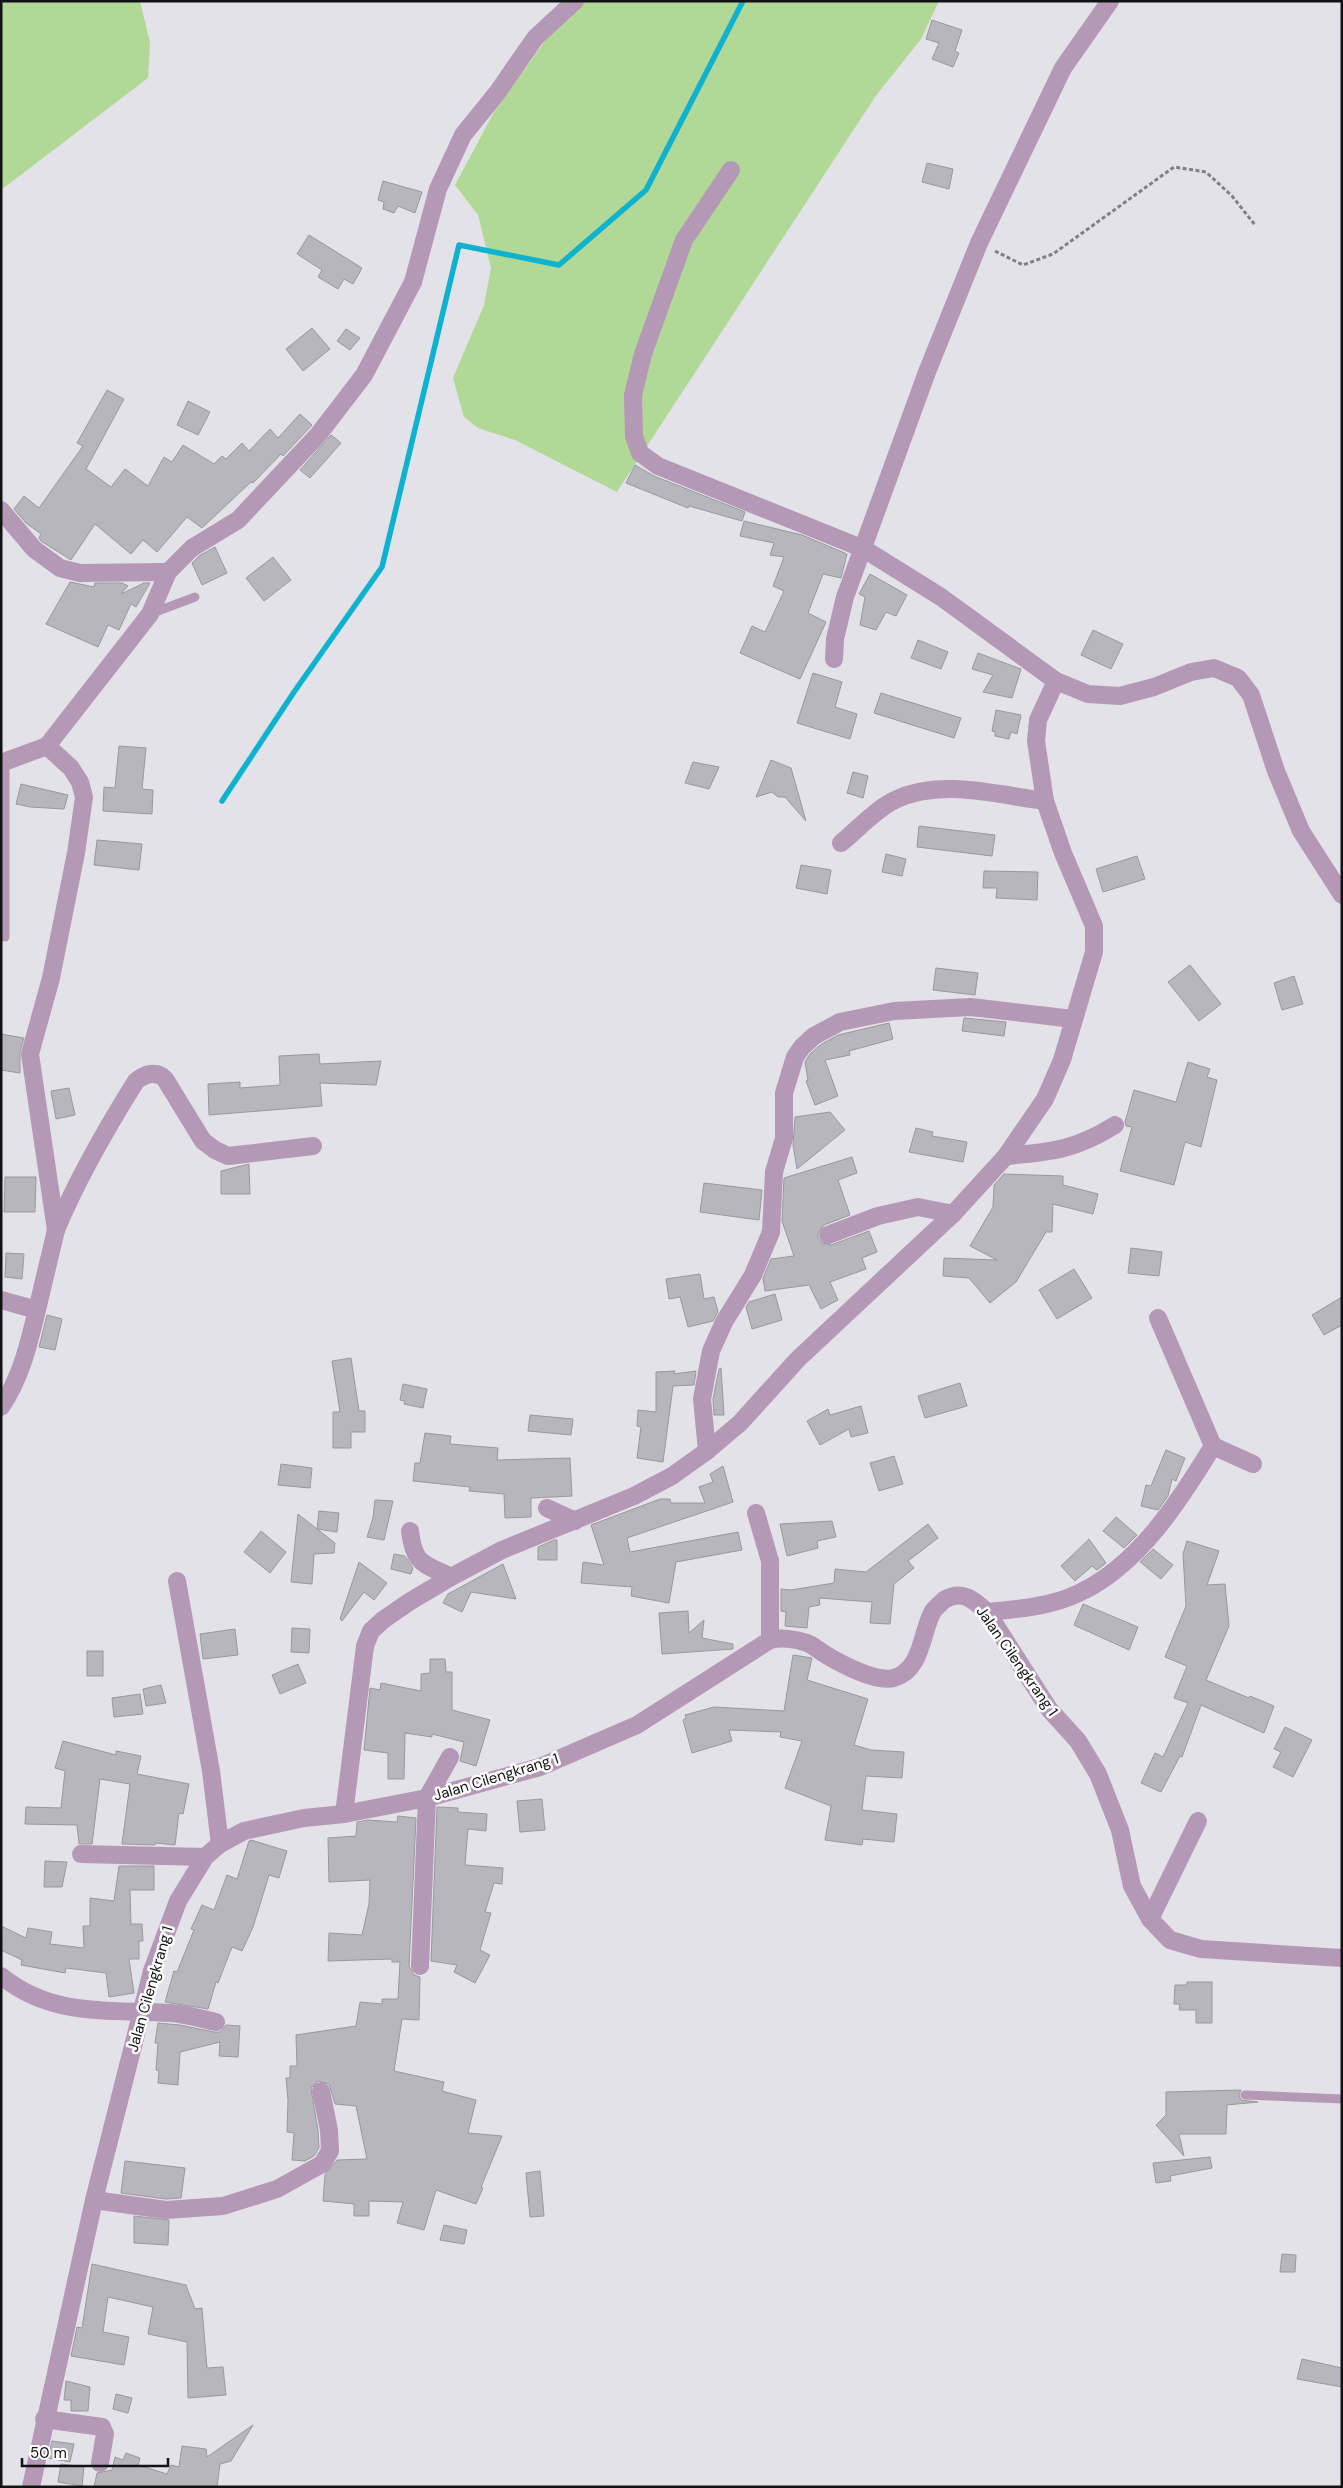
<svg xmlns="http://www.w3.org/2000/svg" width="1343" height="2488" font-family="'DM Sans',sans-serif">
<rect width="100%" height="100%" fill="#e3e2e8"/>
<g fill="#b2d897">
<path d="M1 1H140L150 43 148 78 1 190Z"/>
<path d="M586 1H939L921 39 875 97 617 492 515 440 478 428 464 417 453 378 484 305 491 268 478 215 455 185 494 112 557 24Z"/>
</g>
<g fill="none" stroke-linecap="round" stroke-linejoin="round">
<path stroke="#0db2ce" stroke-width="5.5" d="M222 801 294 692 382 567 459 245 559 265 646 190 743 1"/>
</g>
<g fill="#b7b6bc" stroke="#99989d">
<path d="M932 20 962 30 955 51 959 53 953 67 932 59 939 43 926 39Z"/>
<path d="M927 163 953 169 949 189 922 182Z"/>
<path d="M383 181 422 192 415 213 398 206 394 213 383 209 384 202 378 200Z"/>
<path d="M309 235 362 268 353 284 344 279 338 289 318 277 322 270 297 254Z"/>
<path d="M312 328 330 349 303 371 286 349Z"/>
<path d="M346 329 360 338 350 350 337 341Z"/>
<path d="M107 390 124 399 86 469 111 487 125 469 148 486 164 457 172 462 183 445 214 464 222 456 226 459 242 443 249 451 270 429 278 438 300 414 312 425 283 456 281 454 253 483 251 482 202 528 187 517 157 552 143 540 131 554 95 524 71 560 41 541 39 538 41 534 26 523 14 509 24 496 39 508 83 446 77 443Z"/>
<path d="M188 401 210 412 198 435 177 425Z"/>
<path d="M331 435 341 443 310 478 300 470Z"/>
<path d="M635 465 654 476 745 512 742 521 689 506 688 508 626 483Z"/>
<path d="M744 521 802 535 847 554 841 578 823 574 808 613 826 622 800 679 740 653 752 626 765 632 784 591 773 586 784 557 770 555 774 543 740 536Z"/>
<path d="M215 547 227 573 202 585 192 563 199 556Z"/>
<path d="M273 557 291 580 264 601 246 578Z"/>
<path d="M870 574 907 595 896 616 886 612 876 630 860 625 865 597 859 594Z"/>
<path d="M70 582 94 587 95 583H122L128 586 121 594 144 583H150L136 607 131 604 119 630 108 625 98 647 46 624Z"/>
<path d="M1093 630 1123 644 1111 669 1081 655Z"/>
<path d="M918 640 948 652 941 669 911 658Z"/>
<path d="M978 653 1021 669 1012 698 983 692 993 675 972 669Z"/>
<path d="M813 673 842 682 835 707 857 714 850 739 797 723Z"/>
<path d="M881 693 961 718 954 738 874 713Z"/>
<path d="M996 710 1021 715 1017 734 1011 732 1009 739 995 736V732L992 731Z"/>
<path d="M119 746 146 748 142 789 153 790 152 814 103 811 104 787 115 788Z"/>
<path d="M771 760 791 768 806 821 785 797H778L772 792 756 797Z"/>
<path d="M693 762 719 767 709 789 685 783Z"/>
<path d="M853 772 868 776 863 798 847 793Z"/>
<path d="M21 784 68 795 64 809 30 807 16 804Z"/>
<path d="M919 826 995 835 992 856 917 847Z"/>
<path d="M97 840 142 844 139 870 94 865Z"/>
<path d="M886 854 906 859 902 876 882 872Z"/>
<path d="M1137 856 1145 879 1103 892 1096 869Z"/>
<path d="M801 865 831 870 827 894 796 888Z"/>
<path d="M984 871 1038 872 1037 900 996 898 997 888H983Z"/>
<path d="M1190 965 1221 1004 1199 1021 1168 982Z"/>
<path d="M936 968 978 973 975 995 933 990Z"/>
<path d="M1294 976 1303 1004 1282 1010 1274 983Z"/>
<path d="M964 1018 1006 1022 1004 1036 962 1031Z"/>
<path d="M889 1023 893 1039 849 1051 850 1055 825 1060 838 1096 815 1105 806 1081 808 1080 805 1062 810 1054 820 1045 838 1035Z"/>
<path d="M1 1034 24 1038 20 1052V1073L1 1070Z"/>
<path d="M319 1054 320 1064 381 1061 376 1085 320 1083 322 1106 209 1115 208 1084 240 1082V1088L280 1085 279 1056Z"/>
<path d="M1188 1062 1210 1069 1207 1077 1217 1080 1201 1147 1185 1142 1174 1185 1120 1171 1132 1127 1126 1126 1125 1122 1134 1090 1176 1102Z"/>
<path d="M69 1088 75 1115 56 1119 51 1091Z"/>
<path d="M830 1112 845 1130 797 1169 793 1145 795 1117Z"/>
<path d="M916 1128 933 1132 932 1136 967 1142 963 1162 909 1152Z"/>
<path d="M852 1157 857 1173 838 1180 850 1215 824 1225 818 1233V1238L822 1243 831 1245 869 1231 877 1252 862 1258 866 1269 830 1282 838 1300 821 1309 809 1285 765 1291 763 1278 771 1259 794 1256 782 1221 784 1178Z"/>
<path d="M249 1164 250 1194H221V1171Z"/>
<path d="M1004 1174 1063 1176V1185L1098 1194 1093 1214 1053 1204 1052 1232H1046L1016 1282 990 1303 969 1278 943 1276 944 1258 997 1260 970 1246 993 1207 994 1185Z"/>
<path d="M5 1177H36L35 1212H4Z"/>
<path d="M704 1183 762 1190 759 1220 700 1212Z"/>
<path d="M1131 1248 1162 1252 1159 1276 1128 1273Z"/>
<path d="M6 1253 24 1254 22 1279 5 1277Z"/>
<path d="M1074 1269 1092 1298 1057 1319 1039 1290Z"/>
<path d="M700 1274 704 1299 714 1297 718 1312 713 1321 688 1327 680 1297 669 1299 666 1279Z"/>
<path d="M775 1294 782 1320 752 1329 746 1307 749 1302Z"/>
<path d="M1342 1297V1325L1324 1335 1312 1315Z"/>
<path d="M47 1315 62 1319 55 1350 39 1347Z"/>
<path d="M351 1358 359 1411H365V1432H351V1448H333V1412H340L332 1361Z"/>
<path d="M721 1368 724 1415H714L713 1399 719 1369Z"/>
<path d="M675 1371 674 1374 696 1371 694 1385 673 1386 663 1462 637 1458 641 1427 637 1426 638 1410 656 1412V1372Z"/>
<path d="M960 1383 967 1406 925 1418 918 1396Z"/>
<path d="M403 1384 427 1389 423 1408 404 1404 405 1401 400 1400Z"/>
<path d="M861 1406 868 1433 851 1437 849 1429 820 1445 807 1421 828 1409 830 1415Z"/>
<path d="M530 1415 573 1419 571 1435 528 1431Z"/>
<path d="M425 1433 451 1436 450 1444 498 1448 497 1460 570 1458 572 1496 531 1498V1517L505 1518 504 1494 469 1491 470 1487 413 1481 415 1463H420Z"/>
<path d="M1166 1450 1185 1458 1176 1481 1172 1479 1168 1496 1158 1510 1141 1506 1146 1485 1151 1486Z"/>
<path d="M894 1456 903 1484 879 1491 870 1463Z"/>
<path d="M281 1464 312 1468 310 1488 278 1485Z"/>
<path d="M723 1466 733 1502 627 1538 630 1552 738 1532 742 1550 676 1562 669 1603 631 1596 632 1587 581 1583 583 1562 604 1565 591 1525 660 1499H670L671 1503H705L699 1487 713 1482 710 1474Z"/>
<path d="M375 1500 393 1501 384 1540 367 1537 373 1518Z"/>
<path d="M319 1511 339 1513 337 1532 317 1529Z"/>
<path d="M298 1514 335 1543 334 1553 314 1554 312 1584 291 1582Z"/>
<path d="M1116 1517 1137 1535 1124 1548 1103 1531Z"/>
<path d="M832 1521 836 1537 817 1541 818 1548 787 1556 780 1524Z"/>
<path d="M928 1524 938 1538 908 1561 914 1568 894 1584 890 1624 870 1623 872 1602 819 1598 820 1605 809 1607 807 1628 785 1626 786 1612 781 1611V1589L791 1590 834 1583 835 1569 866 1572Z"/>
<path d="M261 1531 286 1552 270 1573 244 1552Z"/>
<path d="M1089 1539 1106 1563 1097 1570 1092 1566 1075 1581 1061 1566Z"/>
<path d="M554 1540H557V1560H538V1547Z"/>
<path d="M1187 1541 1219 1551 1207 1585 1225 1584 1229 1626 1206 1680 1249 1698 1250 1696 1274 1706 1264 1733 1201 1705 1182 1757 1180 1756 1161 1792 1141 1783 1155 1753 1163 1757 1188 1703 1174 1698 1187 1666 1165 1657 1186 1606 1183 1554Z"/>
<path d="M1153 1549 1173 1565 1161 1579 1140 1562Z"/>
<path d="M394 1554 405 1556 413 1568 411 1574 391 1569Z"/>
<path d="M359 1562 387 1583 374 1600 364 1592 342 1621 340 1619Z"/>
<path d="M503 1564 516 1599 471 1592 462 1612 443 1603 448 1594Z"/>
<path d="M1083 1604 1138 1627 1129 1650 1074 1625Z"/>
<path d="M688 1611 689 1633 704 1620 702 1638 733 1644V1649L662 1654 659 1613Z"/>
<path d="M292 1628 310 1629 309 1653 291 1652Z"/>
<path d="M235 1629 238 1655 203 1659 200 1634Z"/>
<rect x="87" y="1651" width="16" height="25"/>
<path d="M793 1655 812 1658 807 1680 868 1699 854 1745 871 1750 904 1752 902 1778 866 1776 862 1810 897 1814 894 1842 863 1839 862 1845 825 1840 831 1806 785 1788 802 1741 780 1737 781 1732 729 1730 732 1741 692 1753 683 1720 686 1718 685 1715 714 1707 784 1711Z"/>
<path d="M430 1659H445L446 1672H452V1710L490 1720 476 1766 460 1761 464 1742 432 1734V1737L405 1733 404 1779H388V1753L364 1750 370 1688 380 1690 381 1683 421 1691V1674L430 1673Z"/>
<path d="M298 1664 306 1683 280 1694 272 1675Z"/>
<path d="M161 1685 166 1703 146 1706 143 1689Z"/>
<path d="M140 1694 143 1714 114 1717 112 1698Z"/>
<path d="M1285 1727 1312 1740 1293 1777 1273 1767 1281 1752 1274 1749Z"/>
<path d="M63 1741 116 1755V1751L141 1756 137 1774 189 1784 183 1814 179 1813 175 1845 155 1843V1845L122 1844 130 1784 100 1779 92 1844H79L77 1825 25 1824 26 1807 61 1808 65 1771 55 1768Z"/>
<path d="M542 1799 545 1830 520 1832 517 1801Z"/>
<path d="M437 1807 458 1808V1812L487 1814 486 1831 468 1829 465 1865 503 1868 502 1884 494 1883 485 1912 491 1913 480 1950 490 1955 475 1983 454 1972 457 1965 431 1961Z"/>
<path d="M398 1816 416 1818 409 1966 414 1975 420 1977 419 2020 402 2019 394 2071 444 2082 442 2091 476 2100 468 2133 502 2136 481 2187 483 2188 476 2204 436 2190 424 2230 397 2223 403 2202 369 2201V2216H354V2204L323 2201 325 2174 337 2160 367 2159 356 2106 335 2104 329 2084 318 2081 311 2088 318 2131 319 2148 314 2156 305 2161 292 2160 294 2133 287 2132 288 2100 286 2078H290V2066H297L296 2035 356 2026 360 2002 382 2004V1999H398L400 1962H392V1959L328 1961 329 1933 362 1935 369 1904 370 1880 329 1882 328 1838 356 1836 357 1822 368 1820 397 1822Z"/>
<path d="M251 1840 287 1851 279 1878 269 1875 253 1927 242 1951 232 1947 218 1983 216 1982 208 2009 165 2002 174 1971 177 1972 194 1930 191 1929 202 1905 214 1910 227 1875 237 1879 249 1841Z"/>
<path d="M45 1861 67 1862 62 1887H44Z"/>
<path d="M119 1866H154V1890H130L131 1924H142L143 1941H139V1959H129L134 1993 109 1997 106 1973 66 1968 65 1973 21 1965 22 1960 1 1950V1926L26 1938 28 1928 52 1932 50 1944 84 1948 83 1926H90V1898L114 1901Z"/>
<path d="M1187 1982H1212V2023H1196V2010H1179L1180 2004H1174L1175 1985H1187Z"/>
<path d="M158 2023 180 2025 214 2032H220L226 2025 240 2026 238 2057 219 2056 220 2042 180 2052 178 2085 158 2083 159 2071 156 2070 158 2043H155Z"/>
<path d="M1241 2090 1239 2095 1241 2100 1258 2102 1227 2105 1226 2134H1179L1184 2156 1156 2125 1166 2115V2092Z"/>
<path d="M1210 2157 1212 2168 1170 2176 1171 2181 1156 2183 1153 2163Z"/>
<path d="M125 2161 185 2168 181 2198 166 2199 121 2193Z"/>
<path d="M540 2171 544 2216 530 2217 526 2173Z"/>
<path d="M134 2216 169 2220 168 2245 134 2243Z"/>
<path d="M444 2225 467 2230 464 2244 440 2240Z"/>
<path d="M1282 2254 1296 2255 1295 2272H1280Z"/>
<path d="M92 2264 186 2285 195 2309 202 2308 207 2368 223 2367 226 2395 188 2398 187 2342 148 2334 153 2307 108 2297 103 2332 129 2337 124 2365 71 2356 77 2327 82 2328Z"/>
<path d="M1302 2359 1342 2368V2387L1297 2379Z"/>
<path d="M66 2381 90 2387 88 2411H71V2400H64Z"/>
<path d="M116 2394 132 2398 128 2413 113 2409Z"/>
<path d="M253 2425 231 2461 220 2464 217 2487H94L97 2473 112 2470 115 2457 123 2460 126 2453 140 2458 138 2465 167 2474 171 2465 179 2467 182 2446 206 2449 207 2457Z"/>
<path d="M52 2441 74 2444 70 2462 48 2458Z"/>
<path d="M61 2464 84 2467 82 2486 58 2482Z"/>
</g>
<g fill="none" stroke-linecap="round" stroke-linejoin="round">
<path stroke="#808084" stroke-width="3" stroke-dasharray="4 2.5" stroke-linecap="butt" d="M995 251 1023 265 1053 254 1174 167 1206 172 1232 196 1255 225"/>
<g stroke="#b597b6" stroke-width="9">
<path d="M150 614 195 597"/>
<path d="M5 762V937"/>
<path d="M1245 2095 1342 2099"/>
</g>
<g stroke="#b597b6" stroke-width="18">
<path d="M731 170 684 240 643 354 633 395 634 436 640 453 658 466 864 549 941 597 1056 681 1088 694 1120 696 1154 687 1191 672 1214 668 1238 678 1251 695 1276 771 1301 831 1342 895"/>
<path d="M1 510 34 549 60 568 80 573 168 572"/>
<path d="M834 659 835 639 845 597 927 372 979 243 1063 68 1110 1"/>
<path d="M1 763 47 746 150 614 168 572 192 548 238 520 318 435 364 375 413 282 438 189 463 135 497 93 535 38 575 1"/>
<path d="M841 843C857 830 877 808 895 800 940 778 998 795 1045 801"/>
<path d="M1006 1156C1050 1152 1076 1150 1115 1125"/>
<path d="M56 1230C78 1177 106 1129 136 1081 145 1074 156 1070 165 1079L203 1141 215 1150 228 1156 313 1146"/>
<path d="M828 1235 878 1216 918 1207 953 1214"/>
<path d="M1 1300 37 1310 56 1230 30 1054 51 978 76 853 84 797 80 782 71 768 47 746"/>
<path d="M1 1407C21 1378 29 1343 37 1310"/>
<path d="M1213 1446 1253 1464"/>
<path d="M707 1451 702 1399 711 1351 724 1322 753 1275 771 1232 774 1172 784 1138V1093L795 1057 802 1047 814 1036 840 1022 894 1011 971 1007 1073 1019"/>
<path d="M547 1508 575 1521"/>
<path d="M756 1513 770 1561V1640"/>
<path d="M410 1531C414 1565 423 1563 451 1577"/>
<path d="M177 1581 211 1771 220 1844"/>
<path d="M987 1612C1018 1609 1050 1607 1079 1593 1139 1565 1180 1500 1213 1446L1158 1318"/>
<path d="M344 1814 365 1646 371 1631 383 1620 409 1602 451 1577 502 1550 634 1496 672 1476 707 1451 740 1423 798 1359 953 1214 1006 1156 1045 1099 1062 1060 1094 952V926L1063 853 1045 801 1036 741 1038 720 1056 681"/>
<path d="M81 1854 205 1857"/>
<path d="M1150 1919 1198 1821"/>
<path d="M420 1966 427 1798 450 1757"/>
<path d="M1 1976C53 2018 109 2009 171 2013 186 2014 201 2019 216 2022"/>
<path d="M94 2200 166 2210 223 2206 277 2189 322 2164 330 2151 329 2130 321 2091"/>
<path d="M44 2419 102 2427 105 2434 100 2463"/>
<path d="M31 2487 94 2200 152 1971 178 1901 205 1857 220 1844 244 1831 304 1818 344 1814 427 1798 540 1767 637 1725 770 1640C781 1637 796 1639 807 1643 813 1645 818 1650 823 1653 839 1663 876 1683 894 1678 923 1669 921 1632 933 1611 936 1607 941 1603 944 1600 962 1589 974 1600 987 1612L1049 1709 1078 1741 1098 1774 1120 1830 1132 1886 1150 1919 1170 1940 1201 1949 1342 1958"/>
</g>
</g>
<g text-anchor="middle" stroke-width="5" stroke-linejoin="round" paint-order="stroke">
<g font-size="15" fill="#121214" stroke="#fff">
<text transform="translate(1017 1661) rotate(55)" y="5">Jalan Cilengkrang 1</text>
<text transform="translate(496 1777) rotate(-17)" y="5">Jalan Cilengkrang 1</text>
<text transform="translate(150 1989) rotate(-74)" y="5">Jalan Cilengkrang 1</text>
</g>
</g>
<rect width="1343" height="2488" fill="none" stroke="#121214" stroke-width="5"/>
<path d="M22 2458v8h146v-8" fill="none" stroke="#121214" stroke-width="2.5"/>
<text x="30" y="2458" font-size="15" fill="#121214" stroke="#ffffff" stroke-width="4" paint-order="stroke">50 m</text>
</svg>
